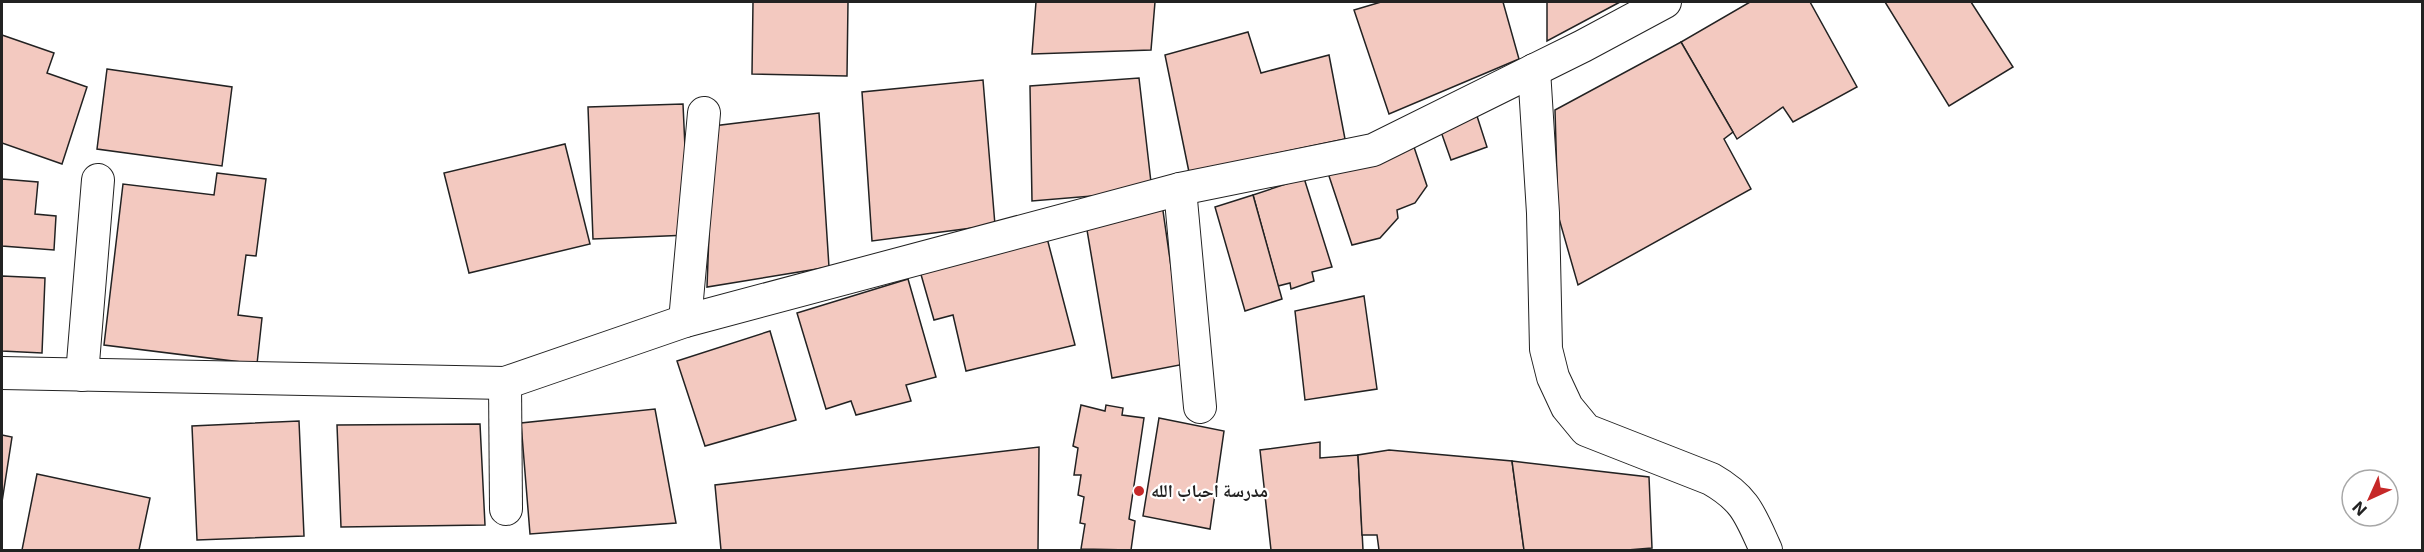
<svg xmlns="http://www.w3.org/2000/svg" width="2424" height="552" font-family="Inter,'Noto Naskh Arabic',sans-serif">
<rect width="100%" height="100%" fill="#fff"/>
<g fill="#f3c9c0" stroke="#222" stroke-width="1.5">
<path d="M753 2H848L847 76 752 74Z"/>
<path d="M1036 2H1155L1151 50 1032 54Z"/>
<path d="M1381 2H1503L1519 59 1389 114 1354 10Z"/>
<path d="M1547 2H1620L1547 41Z"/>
<path d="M1750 2H1810L1857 87 1793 122 1783 107 1737 139 1681 42Z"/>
<path d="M1885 2H1971L2013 67 1949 106Z"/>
<path d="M1248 32 1261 73 1329 55 1345 139 1189 172 1165 55Z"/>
<path d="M2 35 54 53 47 73 87 87 62 164 2 143Z"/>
<path d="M1681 42 1733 132 1724 139 1751 189 1578 285 1558 215 1555 110Z"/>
<path d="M107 69 232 87 222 166 97 149Z"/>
<path d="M1139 78 1152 191 1032 201 1030 86Z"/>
<path d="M983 80 995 225 872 241 862 92Z"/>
<path d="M683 104 689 235 593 239 588 107Z"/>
<path d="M819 113 829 267 707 287 713 126Z"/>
<path d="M1476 113 1487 147 1451 160 1439 126Z"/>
<path d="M1412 141 1427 186 1415 203 1397 210 1398 218 1380 238 1352 245 1326 167Z"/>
<path d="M565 144 590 244 469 273 444 173Z"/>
<path d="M217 173 266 179 256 256 246 255 238 315 262 318 257 364 104 345 123 184 214 195Z"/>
<path d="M1304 178 1332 267 1312 272 1314 281 1291 289 1290 283 1278 286 1253 195Z"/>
<path d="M2 179 38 182 35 214 56 216 54 250 2 246Z"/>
<path d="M1253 195 1282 299 1245 311 1215 207Z"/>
<path d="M1162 204 1185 364 1112 378 1086 224Z"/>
<path d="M1047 238 1075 345 966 371 953 315 934 320 920 271Z"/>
<path d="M2 276 45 278 42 353 2 351Z"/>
<path d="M908 279 936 377 906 385 911 401 856 415 851 401 826 409 797 313Z"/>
<path d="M1364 296 1377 389 1305 400 1295 311Z"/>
<path d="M770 331 796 420 705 446 677 361Z"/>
<path d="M1081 405 1105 411 1106 405 1123 408 1122 415 1144 418 1129 519 1135 521 1131 550 1081 549 1085 524 1080 523 1084 497 1078 495 1081 475H1074L1078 448 1073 446Z"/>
<path d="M655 409 676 523 530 534 521 423Z"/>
<path d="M1159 418 1224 431 1210 529 1143 516Z"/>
<path d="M299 421 304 536 197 540 192 426Z"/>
<path d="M480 424 485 525 341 527 337 425Z"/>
<path d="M2 435 12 437 2 502Z"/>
<path d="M1320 442V458L1358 455 1363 550H1271L1260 450Z"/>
<path d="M1039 447 1038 550H721L715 485Z"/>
<path d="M1389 450 1512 461 1524 550H1379L1377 535H1362L1358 455Z"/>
<path d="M1512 461 1649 477 1652 548 1627 550H1524Z"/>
<path d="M37 474 150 498 139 550H22Z"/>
</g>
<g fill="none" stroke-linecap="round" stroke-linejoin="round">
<g stroke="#222" stroke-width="34">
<g id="street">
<path d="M1534 70 1543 213 1546 349 1553 377 1567 407 1586 430 1711 479C1746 499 1750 515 1766 550"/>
<path d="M1180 189 1200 407"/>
<path d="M685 321 704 113"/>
<path d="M2 373 505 383 685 321 1180 189 1373 150 1583 46 1665 2"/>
<path d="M82 375 98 180"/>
<path d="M505 383 506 509"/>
</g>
</g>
<use href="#street" stroke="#fff" stroke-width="32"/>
</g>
<circle fill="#c62828" stroke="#fff" stroke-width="2" cx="1139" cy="491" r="6"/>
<g text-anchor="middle" stroke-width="4.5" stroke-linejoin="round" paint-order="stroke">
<g font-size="18" font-weight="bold" fill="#222" stroke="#fff" text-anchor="start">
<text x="1151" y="497">مدرسة احباب الله</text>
</g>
</g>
<rect width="2424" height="552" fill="none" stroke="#222222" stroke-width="6"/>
<g transform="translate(2370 498) rotate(225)"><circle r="28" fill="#ffffff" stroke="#a7a7a7" stroke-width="1.5"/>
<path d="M0-4.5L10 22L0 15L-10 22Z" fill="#c62828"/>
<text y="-9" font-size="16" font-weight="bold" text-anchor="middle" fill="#222222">N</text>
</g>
</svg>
